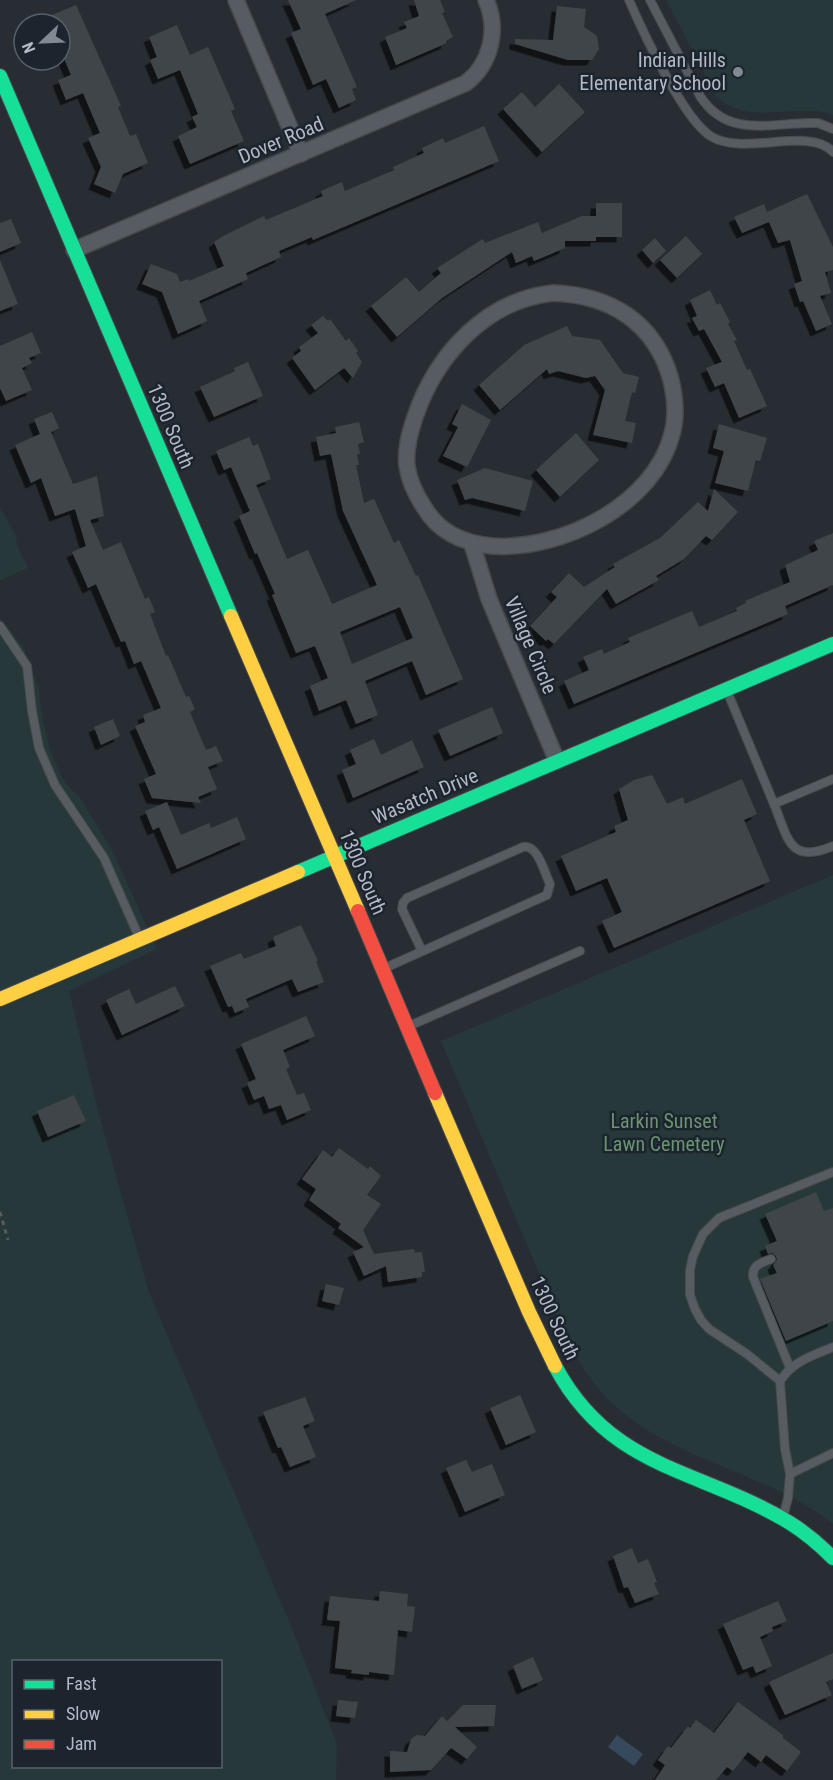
<svg xmlns="http://www.w3.org/2000/svg" width="833" height="1780" font-family="'Roboto Condensed',sans-serif">
<defs>
<filter id="shadow"><feDropShadow dx="-5.5" dy="5.5" stdDeviation="0" flood-color="#0009"/></filter>
</defs>
<rect width="100%" height="100%" fill="#282d33"/>
<g fill="#263839" fill-rule="evenodd">
<path d="M666 0H833V115C827 113 820 111 814 111 781 109 744 122 717 97Z"/>
<path d="M0 508 16 535 17 546 28 568 0 580Z"/>
<path d="M0 618 23 646 39 689 42 717 51 753 63 780 80 798 112 850 157 949 69 991 100 1119 149 1292 289 1621 337 1744 336 1780H0ZM14 1662H220V1766H14Z"/>
<path d="M833 875V1524C765 1470 667 1461 606 1397 585 1376 572 1350 560 1323L441 1041Z"/>
</g>
<path fill="#37495d" d="M617 1735 643 1754 634 1766 608 1747Z"/>
<g fill="#40454a" fill-rule="evenodd" filter="url(#shadow)">
<path d="M288 0H356L325 14 357 87 352 89 356 100 339 108 326 79 313 85 291 33 301 29Z"/>
<path d="M414 0H440L445 12 442 13 453 37 446 41 447 43 396 65 385 37 407 28 404 22 419 16Z"/>
<path d="M76 5 121 106 118 107 130 136 136 134 148 163 123 174 115 193 94 184 101 167 88 138 100 133 83 93 66 100 58 80 71 75 60 49V24H30Z"/>
<path d="M557 6 586 9 584 27 597 36 599 49 592 60H568L515 44V39L553 40Z"/>
<path d="M177 25 190 55 208 47 235 109 231 111 244 141 190 164 178 136 197 127 192 117 198 114 180 70 158 79 150 60 157 57 149 37Z"/>
<path d="M559 84 585 112 542 152 503 109 522 92 535 107Z"/>
<path d="M484 126 499 161 313 240 312 237 279 251 281 257 246 273 248 279 199 301 207 321 178 334 162 292 142 284 151 264 177 274 180 282 188 279 189 281 224 266 214 242 225 235 264 216 266 220 323 196 321 191 342 182 345 191 394 170 393 167 424 153 422 148 443 138 445 143Z"/>
<path d="M807 194 833 247V270L825 272 831 293 820 296 832 324 816 331 803 301 800 302 794 284 802 281 790 240 778 243 769 222 742 233 734 217 764 204 767 212Z"/>
<path d="M596 203H622V237H596V241H565V248L534 261 532 256 516 263 512 252 442 298 397 337 371 306 406 277 419 292 441 273 437 268 483 239 485 243 538 222 542 233 582 216H596Z"/>
<path d="M11 219 21 243 0 252V223Z"/>
<path d="M686 236 702 254 677 278 660 260Z"/>
<path d="M655 238 666 251 653 263 642 250Z"/>
<path d="M0 260 18 304 0 311Z"/>
<path d="M710 290 717 305 720 303 730 322 728 324 737 340 734 341 747 370 750 369 767 406 739 418 724 383 715 387 706 368 722 362 704 329 699 331 692 318 697 316 690 300Z"/>
<path d="M323 316 328 321 330 319 346 341 349 338 358 351 356 353 362 362 353 378 344 368 315 390 292 358 301 351 299 347 318 333 311 325Z"/>
<path d="M567 326 572 336 600 340 623 373 639 377 635 393 632 392 625 421 636 423 632 443 593 435 605 390 595 376 586 378 558 371 549 374 547 369 500 410 479 385 524 345Z"/>
<path d="M32 332 41 353 29 358 32 363 22 368 32 390 6 401 0 388V346Z"/>
<path d="M248 362 263 396 214 417 200 387 235 371 234 368Z"/>
<path d="M462 404 491 420 467 467 443 456 458 427 452 424Z"/>
<path d="M52 412 59 428 51 432 73 484 97 476 104 516 90 520 103 550 121 542 145 599 149 597 155 612 150 614 166 656 168 655 186 697 189 696 195 709 190 712 206 750 216 746 223 761 208 767 217 789 198 797 201 803 152 798 144 779 156 774 135 726 145 722 143 715 161 708 141 661 134 664 125 641 121 642 96 584 88 588 81 572 72 552 86 546 75 509 55 516 41 478 31 483 15 445 40 434 34 419Z"/>
<path d="M359 422 364 442 358 444 360 454H357L359 465H356L364 503 374 499 394 543 399 540 416 576 418 575 463 679 426 695 412 661 365 681 378 715 356 724 346 700 319 711 310 686 328 678 315 646 296 653 272 595 275 594 257 553 255 554 239 516 250 511 231 467 224 470 216 451 249 437 253 446 258 444 271 479 256 485 287 559 308 550 332 604 377 585 343 511 331 454 320 456 316 437 336 433 335 427ZM400 607 413 638 352 664 340 632Z"/>
<path d="M719 424 767 438 760 461 756 460 748 491 715 483 724 451 713 448Z"/>
<path d="M576 433 599 460 560 497 536 470Z"/>
<path d="M485 468 533 481 525 511 472 498 465 500 457 480Z"/>
<path d="M714 489 738 512 712 540 706 536 684 559 656 576 659 580 616 604 607 589 554 644 548 639 546 641 530 626 557 597 551 592 569 573 584 587 615 567 613 564 660 538 698 502 708 511Z"/>
<path d="M833 533V585L785 606 788 614 574 704 564 681 589 670 583 657 602 649 604 654 630 642 628 638 692 611 699 627 737 611 736 608 746 603 745 601 790 582 785 565 818 550 814 541Z"/>
<path d="M492 707 503 733 450 756 438 730Z"/>
<path d="M113 719 120 736 101 745 94 727Z"/>
<path d="M374 739 381 755 412 740 424 767 353 798 342 770 356 764 350 750Z"/>
<path d="M652 775 667 804 683 797 685 804 742 779 757 814 744 820 770 881 614 948 602 921 622 912 607 878 576 891 561 856 616 832 614 826 628 820 619 789 634 780Z"/>
<path d="M167 802 181 835 209 823 211 828 237 817 246 839 177 869 159 827 153 830 145 811Z"/>
<path d="M301 925 318 961H316L324 982 298 992 292 979 246 999 249 1007 235 1013 232 1006 228 1007 210 966 241 953 244 959 276 946 273 938 275 936Z"/>
<path d="M175 986 185 1006 122 1035 106 1000 129 989 136 1004Z"/>
<path d="M306 1016 315 1036 283 1050 290 1067 286 1069 297 1095 304 1093 311 1110 287 1120 281 1105 269 1109 264 1096 254 1100 247 1083 256 1079 241 1044Z"/>
<path d="M74 1095 86 1121 48 1137 37 1111Z"/>
<path d="M339 1148 368 1169 370 1166 381 1176 367 1195 381 1204 363 1230 374 1254 414 1249 415 1252 413 1253 422 1252 425 1272H422V1277L388 1282 386 1266 364 1276 353 1252 364 1247 338 1228 341 1224 309 1200 316 1189 302 1179 323 1150 332 1157Z"/>
<path d="M816 1192 824 1211 833 1208V1321L786 1341 760 1279 777 1273 773 1265 777 1260 776 1256 772 1253 768 1254 765 1246 777 1241 765 1214Z"/>
<path d="M326 1284 344 1288 339 1305 322 1301Z"/>
<path d="M520 1395 536 1432 506 1445 490 1408Z"/>
<path d="M305 1397 315 1421 303 1426 316 1457 290 1467 281 1447 278 1448 263 1412Z"/>
<path d="M466 1460 472 1472 492 1464 505 1495 465 1512 446 1468Z"/>
<path d="M632 1548 638 1563 648 1559 657 1582 654 1583 659 1594 635 1603 628 1587 624 1588 613 1556Z"/>
<path d="M380 1591 408 1594 407 1606 415 1607 412 1632 398 1630 394 1675 369 1672V1675L351 1673 352 1670 335 1668 340 1621 327 1620 330 1596 379 1601Z"/>
<path d="M778 1601 787 1621 772 1627 773 1631 760 1637 772 1666 756 1673 753 1666 743 1670 723 1624Z"/>
<path d="M833 1653V1679L826 1682 832 1695 785 1715 769 1682Z"/>
<path d="M533 1657 543 1680 522 1689 513 1666Z"/>
<path d="M338 1700 358 1702 355 1718 336 1716Z"/>
<path d="M738 1702 783 1735V1738L801 1752 787 1771 766 1755 761 1762 748 1752 733 1771 727 1767 716 1780H655L665 1765 658 1760 668 1746 671 1748 688 1726 690 1728 696 1720 714 1733Z"/>
<path d="M463 1705H496L494 1726 455 1727 477 1747 467 1759 451 1748 431 1770 390 1772V1751L407 1752 411 1739 417 1735 425 1736 442 1716 447 1721Z"/>
</g>
<g fill="none" stroke-linecap="round" stroke-linejoin="round">
<g stroke="#46494e" stroke-width="10">
<g id="lane">
<path d="M629 0C643 32 684 121 712 137 745 156 810 126 833 152"/>
<path d="M650 0 700 96C726 137 767 124 809 123H818L833 129"/>
<path d="M0 626 27 666 32 711 39 748 55 785 104 858 139 937"/>
<path d="M727 691 774 804"/>
<path d="M833 779 774 804C788 838 789 865 833 846"/>
<path d="M385 968 547 895 550 884C544 872 538 844 523 847L407 898 403 903 402 909 422 951"/>
<path d="M409 1026 580 951"/>
<path d="M771 1259C761 1263 752 1265 753 1277L790 1368"/>
<path d="M780 1381 747 1354 709 1329 701 1320 695 1309 690 1295V1270L693 1256 703 1234 719 1218 833 1172"/>
<path d="M790 1474 833 1453"/>
<path d="M783 1517 788 1498 790 1474 785 1449 780 1381C793 1361 812 1356 833 1347"/>
</g>
</g>
<g stroke="#46494e" stroke-width="18">
<g id="street">
<path d="M236 0 301 154"/>
<path d="M74 250 466 83C491 64 499 29 486 0"/>
<path d="M553 293C610 295 655 322 671 380 675 397 677 417 672 434 654 505 561 551 492 546 463 543 439 533 424 507 416 495 409 480 407 466 405 449 410 432 415 417 436 355 486 300 553 293Z"/>
<path d="M472 544 489 599 557 761"/>
</g>
</g>
<g stroke="#46494e" stroke-width="16">
<g id="fast">
<path d="M0 76 231 616"/>
<path d="M298 872 833 644"/>
<path d="M555 1366C611 1471 700 1468 790 1523 806 1533 820 1545 833 1558"/>
</g>
</g>
<g stroke="#46494e" stroke-width="16">
<g id="slow">
<path d="M231 616 358 911"/>
<path d="M0 999 298 872"/>
<path d="M435 1093 529 1312 555 1366"/>
</g>
</g>
<g stroke="#46494e" stroke-width="16">
<path id="jam" d="M358 911 435 1093"/>
</g>
<path stroke="#555b5f" stroke-width="3" stroke-dasharray="4.5 4.5" stroke-linecap="butt" d="M0 1212 8 1240"/>
<use href="#lane" stroke="#575c62" stroke-width="8"/>
<use href="#street" stroke="#575c62" stroke-width="15"/>
<use href="#fast" stroke="#16e098" stroke-width="14"/>
<use href="#slow" stroke="#ffcf43" stroke-width="14"/>
<use href="#jam" stroke="#f24e42" stroke-width="14"/>
</g>
<circle fill="#818992" stroke="#1c242e" stroke-width="2" cx="738" cy="72" r="6"/>
<g text-anchor="middle" stroke-width="5" stroke-linejoin="round" paint-order="stroke">
<g font-size="20" fill="#b1bac5" stroke="#1c242e" text-anchor="end">
<text x="726" y="67">Indian Hills<tspan x="726" dy="23">Elementary School</tspan></text>
</g>
<g font-size="20" fill="#b1bac5" stroke="#1c242e">
<text transform="translate(281 140) rotate(-23)" y="7">Dover Road</text>
<text transform="translate(171 426) rotate(67)" y="7">1300 South</text>
<text transform="translate(531 645) rotate(67)" y="7">Village Circle</text>
<text transform="translate(425 796) rotate(-23)" y="7">Wasatch Drive</text>
<text transform="translate(363 872) rotate(67)" y="7">1300 South</text>
<text transform="translate(555 1318) rotate(65)" y="7">1300 South</text>
</g>
<g font-size="20" fill="#6a9471" stroke="#1c242e">
<text x="664" y="1128">Larkin Sunset<tspan x="664" dy="23">Lawn Cemetery</tspan></text>
</g>
</g>
<rect x="12" y="1660" width="210" height="108" fill="#1c242e" stroke="#58606a" stroke-width="1.5"/>
<rect x="24" y="1680" width="30" height="9" fill="#16e098" stroke="#58606a" stroke-width="1.5"/>
<text x="66" y="1690" font-size="18" fill="#b1bac5">Fast</text>
<rect x="24" y="1710" width="30" height="9" fill="#ffcf43" stroke="#58606a" stroke-width="1.5"/>
<text x="66" y="1720" font-size="18" fill="#b1bac5">Slow</text>
<rect x="24" y="1740" width="30" height="9" fill="#f24e42" stroke="#58606a" stroke-width="1.5"/>
<text x="66" y="1750" font-size="18" fill="#b1bac5">Jam</text>
<g transform="translate(42 42) rotate(247)"><circle r="28" fill="#1c242e" stroke="#58606a" stroke-width="1.5"/>
<path d="M0-4.5L10 22L0 15L-10 22Z" fill="#818992"/>
<text y="-9" font-size="16" font-weight="bold" text-anchor="middle" fill="#b1bac5">N</text>
</g>
</svg>
